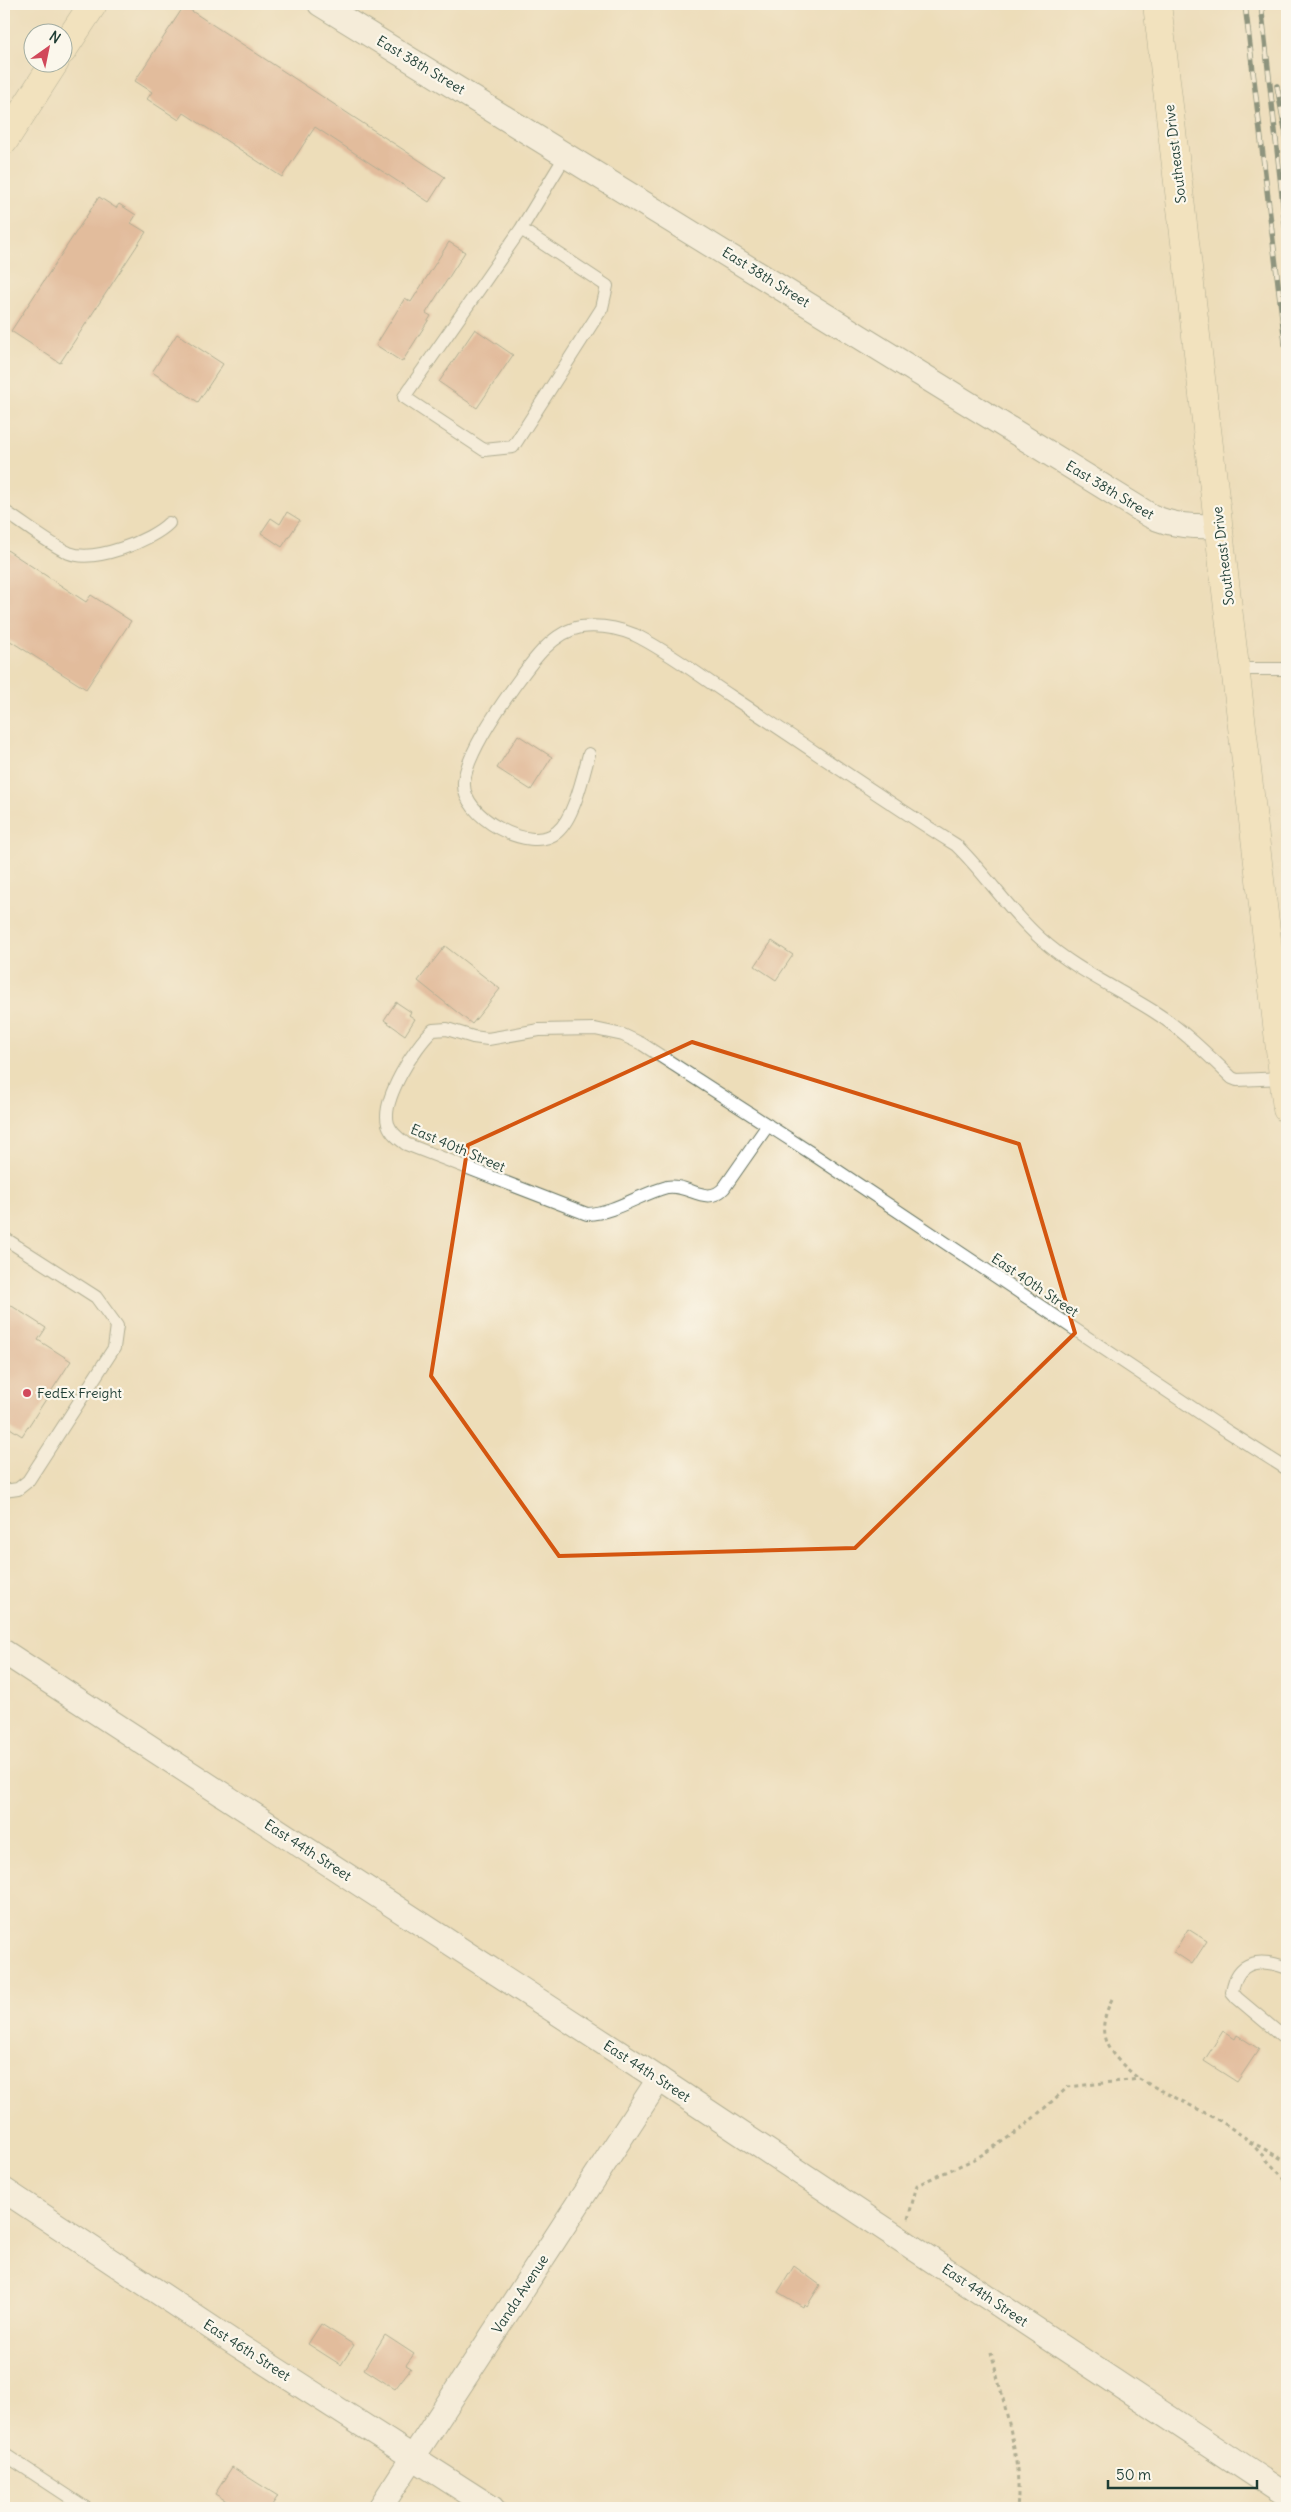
<svg xmlns="http://www.w3.org/2000/svg" width="1291" height="2512" font-family="Delius,sans-serif">
<rect width="100%" height="100%" fill="#fbf7ec"/>
<filter id="ink" filterUnits="userSpaceOnUse"><feTurbulence type="fractalNoise" baseFrequency=".02" numOctaves="2"/><feDisplacementMap in="SourceGraphic" scale="10" xChannelSelector="R" yChannelSelector="G"/><feConvolveMatrix kernelMatrix="1 2 1 2 8 2 1 2 1" color-interpolation-filters="sRGB"/></filter>
<filter id="wash" filterUnits="userSpaceOnUse"><feTurbulence type="fractalNoise" baseFrequency=".0096" numOctaves="4" result="noise"/><feDisplacementMap in="SourceGraphic" scale="20" xChannelSelector="R" yChannelSelector="G"/><feGaussianBlur stdDeviation="1.12" result="paint"/><feColorMatrix in="noise" values="0 0 0 0 0 0 0 0 0 0 0 0 0 0 0 0 0 1.4 0 .05"/><feComposite in="paint" operator="in"/></filter>
<g filter="url(#wash)">
<rect width="100%" height="100%" fill="#edddb9"/>
<g id="blocks">
<g fill="#d69479">
<path d="M184 6 445 177 429 202 315 127 282 177 184 113 179 120 147 99 152 92 135 81Z"/>
<path d="M99 197 116 208 119 204 136 215 131 223 146 232 60 363 11 331Z"/>
<path d="M449 242 465 252 426 313 431 316 402 362 376 345 405 298 411 302Z"/>
<path d="M475 329 513 355 477 408 439 382Z"/>
<path d="M177 334 223 364 198 402 152 372Z"/>
<path d="M287 512 300 520 282 547 261 533 271 518 280 524Z"/>
<path d="M4 548 86 602 91 595 131 621 86 689 4 637Z"/>
<path d="M518 735 552 757 531 790 497 768Z"/>
<path d="M772 941 793 955 776 980 755 966Z"/>
<path d="M445 946 500 989 472 1024 418 981Z"/>
<path d="M396 1002 411 1012 409 1015 415 1019 405 1035 384 1020Z"/>
<path d="M4 1301 46 1328 38 1340 71 1361 22 1436 4 1424Z"/>
<path d="M1188 1929 1207 1941 1192 1964 1174 1952Z"/>
<path d="M1223 2031 1235 2039 1237 2035 1259 2049 1237 2082 1204 2061Z"/>
<path d="M794 2266 820 2285 807 2306 804 2304 803 2307 778 2292Z"/>
<path d="M321 2324 354 2345 341 2365 308 2344Z"/>
<path d="M385 2335 414 2354 406 2365 411 2368 395 2389 364 2369Z"/>
<path d="M232 2467 278 2496 270 2508H238L215 2494Z"/>
</g>
</g>
</g>
<g filter="url(#ink)">
<use href="#blocks" fill-opacity="0" stroke="#677563" stroke-width="1"/>
<g fill="none" stroke-linecap="round" stroke-linejoin="round">
<g stroke="#677563" stroke-width="14">
<g id="lane">
<path d="M521 229 404 397 484 450 513 447 602 308 607 286 521 229 566 155"/>
<path d="M4 511C23 523 49 544 69 553 94 563 151 541 169 523"/>
<path d="M1236 669H1287"/>
<path d="M589 754C583 776 574 818 557 832 530 855 461 816 464 782 467 754 496 712 513 688 529 666 551 632 581 627 599 625 618 628 635 635 668 651 701 677 732 697 807 746 881 798 956 845 987 875 1009 911 1041 939 1074 969 1115 987 1153 1011 1182 1029 1208 1055 1232 1078L1237 1080 1284 1078"/>
<path d="M768 1125 724 1188C706 1207 688 1183 667 1187 640 1194 615 1213 587 1214L406 1144C399 1139 391 1133 388 1124 381 1100 415 1046 433 1030L447 1029 473 1037 488 1039 539 1030 595 1029 623 1035 642 1044 811 1153 1227 1431 1287 1469"/>
<path d="M4 1238 96 1297 117 1326 114 1348 28 1481 18 1489 4 1491"/>
<path d="M1287 1968C1261 1958 1237 1959 1232 1992L1237 1998 1287 2040"/>
<path d="M4 2454 86 2508"/>
</g>
</g>
<g stroke="#677563" stroke-width="26">
<g id="street">
<path d="M320 4 1151 516C1172 526 1195 527 1219 526"/>
<path d="M4 1652 659 2079 1287 2496"/>
<path d="M4 2190 233 2342 492 2508"/>
<path d="M380 2508 659 2079"/>
</g>
</g>
<g stroke="#677563" stroke-width="29">
<g id="secondary">
<path d="M1157 4 1287 1109"/>
<path d="M62 51 93 4"/>
<path d="M4 141 55 62"/>
</g>
</g>
<g stroke="#677563" stroke-width="3" stroke-dasharray="4 4" stroke-linecap="butt">
<path d="M1112 1999C1093 2038 1108 2053 1139 2079"/>
<path d="M1250 2141 1287 2162"/>
<path d="M908 2219 917 2185 977 2158 1021 2129 1068 2087 1139 2079 1219 2120 1247 2139 1281 2175 1287 2186"/>
<path d="M991 2352C1002 2398 1023 2462 1017 2508"/>
</g>
<use href="#lane" stroke="#fff" stroke-width="12"/>
<use href="#street" stroke="#fff" stroke-width="24"/>
<use href="#secondary" stroke="#f8e8c3" stroke-width="28"/>
<g stroke="#1f3d34" stroke-width="5.5">
<g id="rail">
<path d="M1245 4 1287 359"/>
<path d="M1261 4 1287 240"/>
<path d="M1277 86 1287 140"/>
</g>
</g>
<use href="#rail" stroke="#fbf7ec" stroke-width="4" stroke-dasharray="11" stroke-linecap="butt"/>
</g>
</g>
<path d="M0 0H1291V2512H0ZM692 1042 1019 1144 1075 1333 855 1548 559 1556 431 1376 468 1145Z" fill="#edddb9" fill-opacity=".55" fill-rule="evenodd"/>
<path fill="none" stroke="#d45610" stroke-width="4" stroke-linejoin="round" d="M692 1042 1019 1144 1075 1333 855 1548 559 1556 431 1376 468 1145Z"/>
<circle fill="#d1495b" stroke="#fbf7ec" stroke-width="2" cx="27" cy="1393" r="5"/>
<g text-anchor="middle" stroke-width="4.5" stroke-linejoin="round" paint-order="stroke">
<g font-size="14" fill="#1f3d34" stroke="#fbf7ec">
<text transform="translate(421 65) rotate(31)" y="5">East 38th Street</text>
<text transform="translate(1175 154) rotate(-97)" y="5">Southeast Drive</text>
<text transform="translate(766 277) rotate(32)" y="5">East 38th Street</text>
<text transform="translate(1110 490) rotate(31)" y="5">East 38th Street</text>
<text transform="translate(1223 556) rotate(-97)" y="5">Southeast Drive</text>
<text transform="translate(458 1148) rotate(23)" y="5">East 40th Street</text>
<text transform="translate(1035 1285) rotate(34)" y="5">East 40th Street</text>
<text transform="translate(308 1850) rotate(33)" y="5">East 44th Street</text>
<text transform="translate(647 2071) rotate(33)" y="5">East 44th Street</text>
<text transform="translate(520 2294) rotate(-57)" y="5">Vanda Avenue</text>
<text transform="translate(985 2295) rotate(34)" y="5">East 44th Street</text>
<text transform="translate(247 2350) rotate(33)" y="5">East 46th Street</text>
</g>
<g font-size="14" fill="#1f3d34" stroke="#fbf7ec" text-anchor="start">
<text x="37" y="1398">FedEx Freight</text>
</g>
</g>
<rect width="1291" height="2512" fill="none" stroke="#fbf7ec" stroke-width="20"/>
<g transform="translate(48 48) rotate(33)"><circle r="24" fill="#fbf7ec" stroke="#a3ada2"/>
<path d="M0-4L9 19L0 12L-9 19Z" fill="#d1495b"/>
<text y="-8" font-size="14" font-weight="bold" text-anchor="middle" fill="#1f3d34">N</text>
</g>
<path d="M1108 2480v8h149v-8" fill="none" stroke="#1f3d34" stroke-width="2.5"/>
<text x="1116" y="2480" font-size="15" fill="#1f3d34" stroke="#fbf7ec" stroke-width="4" paint-order="stroke">50 m</text>
</svg>
